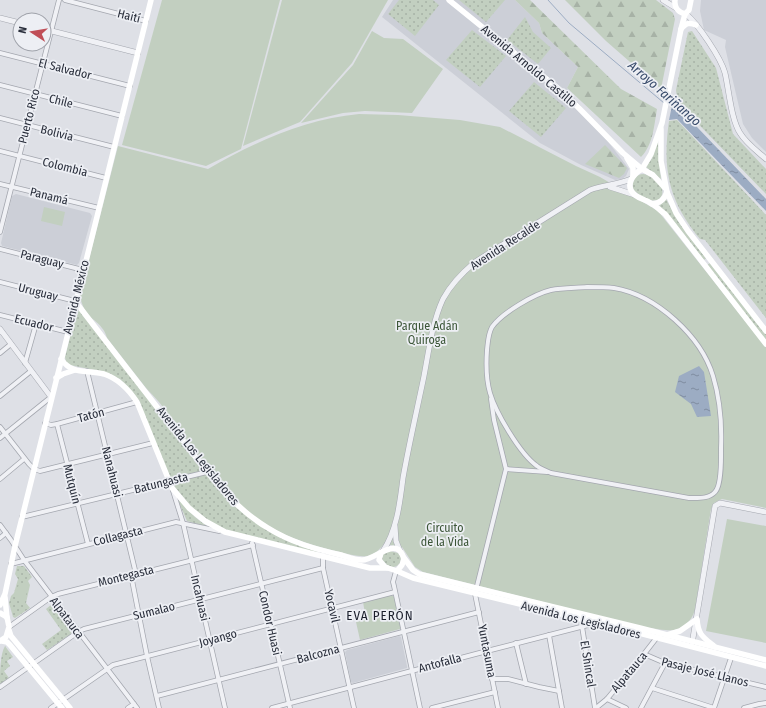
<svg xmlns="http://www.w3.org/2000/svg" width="766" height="708" font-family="'Fira Sans Condensed',sans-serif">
<defs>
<pattern id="grass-dots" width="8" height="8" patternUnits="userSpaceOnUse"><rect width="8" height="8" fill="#c2cfc0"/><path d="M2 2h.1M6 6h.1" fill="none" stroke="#a7b2a6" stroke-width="1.8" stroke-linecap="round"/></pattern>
<pattern id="forest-firs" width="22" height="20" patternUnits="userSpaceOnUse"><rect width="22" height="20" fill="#c2cfc0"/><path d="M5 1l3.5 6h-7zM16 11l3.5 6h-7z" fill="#a7b2a6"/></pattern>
<pattern id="water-ripples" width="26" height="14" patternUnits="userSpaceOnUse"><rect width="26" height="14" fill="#9cacc3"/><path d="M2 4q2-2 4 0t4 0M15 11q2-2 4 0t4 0" fill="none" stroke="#7f8ca0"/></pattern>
</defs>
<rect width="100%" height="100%" fill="#dee0e6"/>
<g fill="#cccfd7">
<path d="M393 0H515L539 23 542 33 578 67 567 88 629 169 626 176 622 179 615 180 581 165 540 143 382 17Z"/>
<path d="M701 0H766V152L752 138 743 124 725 47 726 40 704 30 700 11Z"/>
<path d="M16 194 90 213 92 216 79 263 77 265 2 246 1 243 12 196Z"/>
<path d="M399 636 401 637 407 666V668L353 683 351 682 345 652 347 650Z"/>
</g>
<g fill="url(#grass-dots)">
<path d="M399 0H433L439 5 415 36 388 14Z"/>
<path d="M459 0H505L486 22Z"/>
<path d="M525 17 533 32 551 48 538 64 507 40Z"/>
<path d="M472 30 506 56 480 87 446 60Z"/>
<path d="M692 31 716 68 733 134 766 169V194L680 105 677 98 676 90 688 32Z"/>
<path d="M534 82 566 108 541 137 509 111Z"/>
<path d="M677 120 766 215V318L705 240 700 239C669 201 662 170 669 121Z"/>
<path d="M658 139 659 161 661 179 646 167 652 158Z"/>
<path d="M644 174C655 177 670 191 658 200 649 202 639 196 633 189 632 181 635 174 644 174Z"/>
<path d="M666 199 678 221 706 258 704 260 659 206Z"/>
<path d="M710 263 766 334V341L707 265Z"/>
<path d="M78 310H79L226 498C242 513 259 527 279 537 291 543 305 547 318 552V553L227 530 214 524 206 520 191 507 175 487 170 478 133 392 120 379 94 370 70 365 66 362 65 357 76 313Z"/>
<path d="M177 498 195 517 208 527 187 521Z"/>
<path d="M390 551 398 553 401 557 400 563C393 571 387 566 382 559L383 554Z"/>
<path d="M17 566H24L32 577 28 581 30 585 26 603 30 608 15 618 13 617 9 603 11 596 14 593 18 579 15 574Z"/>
<path d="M52 604 72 631 71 634 47 650 42 644 61 630 46 609Z"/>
<path d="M5 646 13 657 7 661 10 666 4 671 9 678 0 684C0 673 0 654 5 646Z"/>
</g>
<g fill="url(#forest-firs)">
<path d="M515 0H530L621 89 657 109C654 126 653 145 641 157L567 88 578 67 542 33 539 23Z"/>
<path d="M565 0H656L673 13 675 19 661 89 606 41Z"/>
<path d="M605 145 627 168 624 174 619 178 585 164Z"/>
</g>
<g fill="#c2cfc0">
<path d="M162 0H280L241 149 206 166 122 145Z"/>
<path d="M282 0H388L352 63 300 122 243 146Z"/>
<path d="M372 31 384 38 403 39 443 69 412 113 365 111 343 113 301 123 353 65Z"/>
<path d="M359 114 398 115 460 120 500 127 576 166 600 177 658 211 766 347V508L722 499 714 503 711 509 695 610C691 623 680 632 666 630 660 630 654 628 647 628L423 572 415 567 402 547 384 544C379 550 374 555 367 556 358 557 348 554 340 552 309 545 278 535 253 516 238 504 226 490 214 476 213 469 207 461 201 459L167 415C163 404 153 396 146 388 133 371 120 355 107 338 105 330 100 325 94 320 86 315 81 304 80 295L118 146 208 169C255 142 305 119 359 114Z"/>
<path d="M44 207 65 212 62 226 41 221Z"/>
<path d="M727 519 766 526V643L706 631Z"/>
<path d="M19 583 28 585 25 601 15 599Z"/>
<path d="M392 595 394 597 401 625 400 629 360 640 356 622 366 619 363 602Z"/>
</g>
<g fill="url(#water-ripples)">
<path d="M674 96 675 104 766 199V211L677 119 669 120Z"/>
<path d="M699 366 704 372 711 416 697 417 691 404 675 392 679 376Z"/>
</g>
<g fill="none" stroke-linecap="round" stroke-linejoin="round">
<path stroke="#9cacc3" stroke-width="1" d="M548 0 569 23 664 103"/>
<g stroke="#a4a7af" stroke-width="5.5">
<g id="minor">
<path d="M65 0 146 21"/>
<path d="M0 53 130 86"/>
<path d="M0 85 122 116"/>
<path d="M0 118 114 147"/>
<path d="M0 151 106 178"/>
<path d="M0 184 99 208"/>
<path d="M0 232 59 0"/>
<path d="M0 249 83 270"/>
<path d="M0 282 75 301"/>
<path d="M587 287C596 287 606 287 614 288 656 295 701 336 713 376 720 399 722 424 721 448 721 458 722 485 715 492 709 499 698 498 689 498L551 473C546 471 541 469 537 466 520 454 496 413 490 393 486 379 486 364 487 350 488 342 488 334 492 327 502 313 534 294 551 290 562 288 575 288 587 287Z"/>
<path d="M0 315 68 332"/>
<path d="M0 353 11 344"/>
<path d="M25 363 36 324"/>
<path d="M87 371 136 574"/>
<path d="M0 396 31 371"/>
<path d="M491 399 494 420 506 469 475 594 498 708"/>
<path d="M45 423 51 425 57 424 137 402"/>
<path d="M57 424 88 544"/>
<path d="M0 427 29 464 34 469 40 471 153 443"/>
<path d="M0 438 51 397"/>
<path d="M506 469 547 472"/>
<path d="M0 479 24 459"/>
<path d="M173 491 183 523 225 708"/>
<path d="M22 517 207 472"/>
<path d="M0 525 11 540 24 560 137 708"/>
<path d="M0 538 6 533"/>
<path d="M252 543 290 708"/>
<path d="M323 554V568L354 708"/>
<path d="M11 564 176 522 219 531"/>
<path d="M396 571 393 582 394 586 420 708"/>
<path d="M131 575 147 656 159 708"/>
<path d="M581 620 595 708"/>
<path d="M9 627 51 597 58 594 253 545"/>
<path d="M549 635 562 708"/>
<path d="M516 643 526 684"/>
<path d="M644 654 665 663 766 687"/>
<path d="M492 679H508L539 687 559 691"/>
<path d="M0 687 78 632 84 629 323 568"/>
<path d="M652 688 714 708"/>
<path d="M157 696 479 612"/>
<path d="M607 699 626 708"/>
<path d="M51 708 113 665 395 592"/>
<path d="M128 708 134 704"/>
<path d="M272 708 487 651 596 623"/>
<path d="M432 708 495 692"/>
<path d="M596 708 607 699 644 654 658 636"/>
<path d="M641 708 665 663"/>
<path d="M714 708 731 658"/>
<path d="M744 708 759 704 766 703"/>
</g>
</g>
<g stroke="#a4a7af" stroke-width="6">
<g id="tertiary">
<path d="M663 0 676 8"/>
<path d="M686 14C698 24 721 58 725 73 729 90 731 119 740 133 746 143 757 151 766 159"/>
<path d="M0 18 20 23"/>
<path d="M44 29 138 53"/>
<path d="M610 187 635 195"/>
<path d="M0 329 51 397"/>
<path d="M395 526 396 541 400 551"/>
<path d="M383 551C397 530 400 502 403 478 409 444 417 410 424 376 429 350 432 323 443 299 451 284 462 273 475 262L590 190C603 185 617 185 631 179"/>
<path d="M692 644 715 506 720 503 766 512"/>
</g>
</g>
<use href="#minor" stroke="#f0f1f5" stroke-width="4"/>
<use href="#tertiary" stroke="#f0f1f5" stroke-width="5"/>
<g stroke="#fff" stroke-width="5.5">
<path d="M449 0 566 95 623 153 642 169 653 175 665 188"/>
<path d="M675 0C674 7 678 12 685 14L689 10 691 0"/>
<path d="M681 29C686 23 689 22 696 25"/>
<path d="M627 158 633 168V175"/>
<path d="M642 169C633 174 624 186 635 195 640 199 647 200 652 204 657 207 661 211 665 214L766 344"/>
<path d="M642 169 651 154 662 123 681 29 685 14"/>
<path d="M667 192 676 213 688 231 766 331"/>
<path d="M652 204C660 203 664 200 667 192L661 161V129"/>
<path d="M75 301C107 343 139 384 171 425 200 462 227 504 268 528 290 542 315 549 341 555 348 557 355 560 362 560 376 560 397 534 404 559L402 565 397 571"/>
<path d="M61 359C73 376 87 369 104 374 119 379 129 390 137 402L172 488 189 508 205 521 225 532 370 568H387"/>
<path d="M56 378 63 374 75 370"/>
<path d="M381 553 379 560 385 567 397 571 413 578 639 633 766 666"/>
<path d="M404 558 413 570 419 574 640 628 766 660"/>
<path d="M5 597 7 618"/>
<path d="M0 605 5 594 15 546 151 0"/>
<path d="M0 613 7 617 9 627 6 637 0 641"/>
<path d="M9 630 11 636 70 708"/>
<path d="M667 635 680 631 697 619C698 635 703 637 715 647"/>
<path d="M2 641 7 642 10 645 62 708"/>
</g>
</g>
<g text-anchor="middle" stroke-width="3.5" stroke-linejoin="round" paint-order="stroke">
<g font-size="12" fill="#292e3b" stroke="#edeff4">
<text transform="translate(129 16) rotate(14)" y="4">Haití</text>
<text transform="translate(529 66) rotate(40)" y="4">Avenida Arnoldo Castillo</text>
<text transform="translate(65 69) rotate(14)" y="4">El Salvador</text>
<text transform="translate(61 101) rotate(14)" y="4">Chile</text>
<text transform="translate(29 116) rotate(-76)" y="4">Puerto Rico</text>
<text transform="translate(57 133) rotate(14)" y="4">Bolivia</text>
<text transform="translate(65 167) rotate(14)" y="4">Colombia</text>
<text transform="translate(49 196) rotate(14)" y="4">Panamá</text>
<text transform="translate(505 245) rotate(-33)" y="4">Avenida Recalde</text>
<text transform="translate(42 259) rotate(14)" y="4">Paraguay</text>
<text transform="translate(38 292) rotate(14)" y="4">Uruguay</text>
<text transform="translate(76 297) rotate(-76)" y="4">Avenida México</text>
<text transform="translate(34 323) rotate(14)" y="4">Ecuador</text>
<text transform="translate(91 415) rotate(-15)" y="4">Tatón</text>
<text transform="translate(198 456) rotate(51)" y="4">Avenida Los Legisladores</text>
<text transform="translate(112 472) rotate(76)" y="4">Nanahuasi</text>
<text transform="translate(161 483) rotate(-14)" y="4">Batungasta</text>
<text transform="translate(72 484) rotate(76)" y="4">Mutquín</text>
<text transform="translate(118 536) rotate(-14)" y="4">Collagasta</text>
<text transform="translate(126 576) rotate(-14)" y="4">Montegasta</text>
<text transform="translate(200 598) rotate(77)" y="4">Incahuasi</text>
<text transform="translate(332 606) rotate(77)" y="4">Yocavil</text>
<text transform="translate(154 611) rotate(-14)" y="4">Sumalao</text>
<text transform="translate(67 618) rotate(53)" y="4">Alpatauca</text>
<text transform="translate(581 620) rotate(14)" y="4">Avenida Los Legisladores</text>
<text transform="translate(270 623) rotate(77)" y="4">Condor Huasi</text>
<text transform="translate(218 638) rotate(-15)" y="4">Joyango</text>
<text transform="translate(487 651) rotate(79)" y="4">Yuntasuma</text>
<text transform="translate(318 654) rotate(-15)" y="4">Balcozna</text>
<text transform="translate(440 663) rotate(-15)" y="4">Antofalla</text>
<text transform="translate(588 664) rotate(81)" y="4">El Shincal</text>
<text transform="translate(629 672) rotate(-50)" y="4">Alpatauca</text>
<text transform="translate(705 672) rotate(14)" y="4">Pasaje José Llanos</text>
</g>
<g font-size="12" fill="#3b5537" stroke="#edeff4">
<text x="427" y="330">Parque Adán<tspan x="427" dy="14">Quiroga</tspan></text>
<text x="445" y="532">Circuito<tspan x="445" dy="14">de la Vida</tspan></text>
</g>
<g font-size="13" font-style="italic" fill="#374a6a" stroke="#edeff4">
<text transform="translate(665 93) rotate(41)" y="5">Arroyo Fariñango</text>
</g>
<g font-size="13" letter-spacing="1" fill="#1b1f2c" stroke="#edeff4">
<text x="380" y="620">EVA PERÓN</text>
</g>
</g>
<g transform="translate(32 32) rotate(282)"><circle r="19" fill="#edeff4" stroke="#9fa2aa"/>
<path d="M0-3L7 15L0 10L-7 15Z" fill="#c04e57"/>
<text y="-6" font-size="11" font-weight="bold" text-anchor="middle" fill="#292e3b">N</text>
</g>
</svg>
